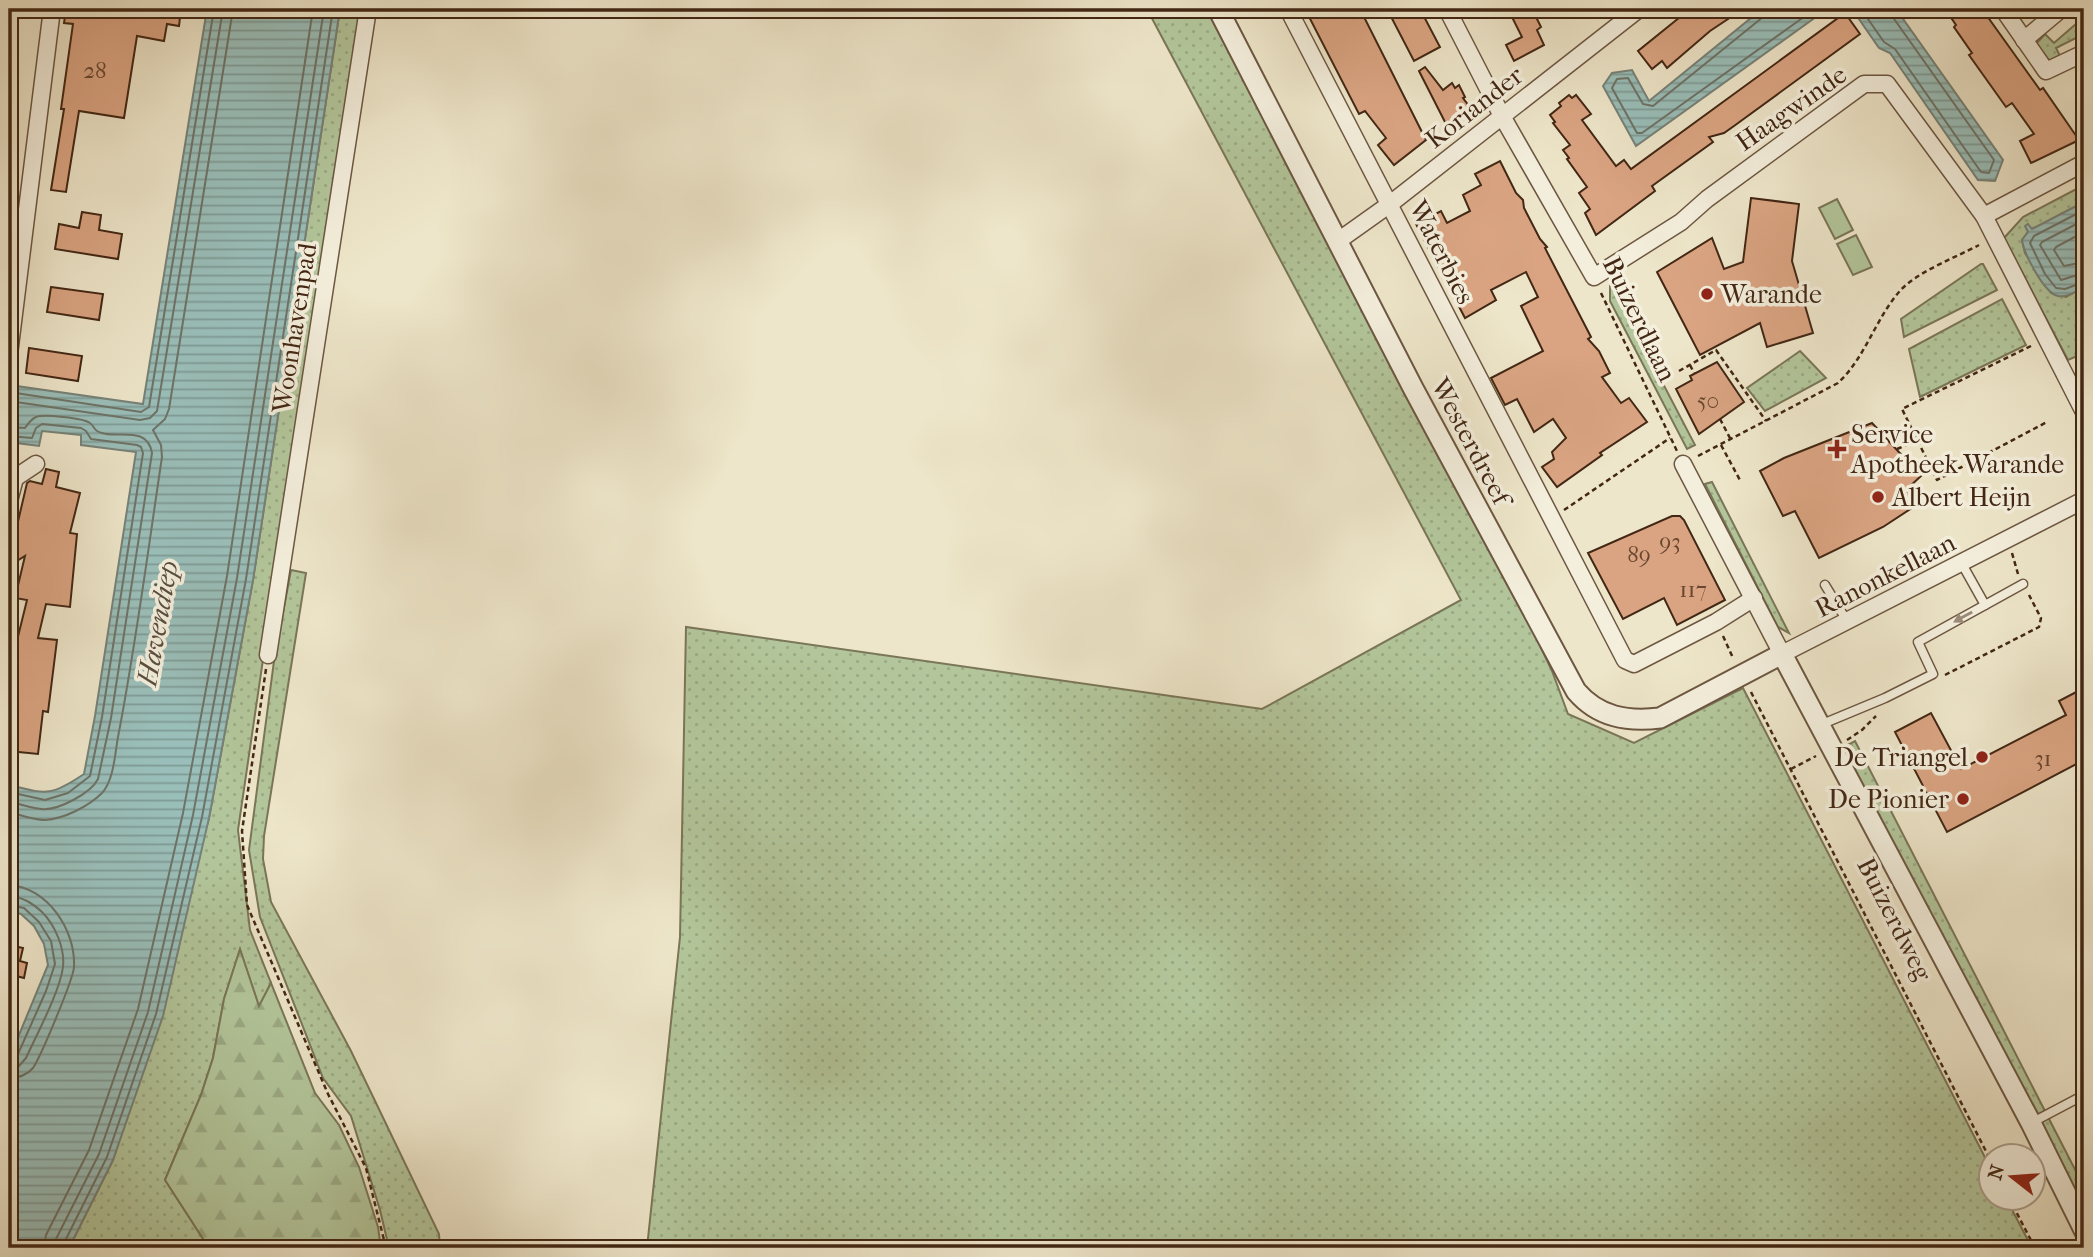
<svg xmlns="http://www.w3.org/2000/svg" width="2093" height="1257" font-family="'IM FELL French Canon',serif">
<defs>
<pattern id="grass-dots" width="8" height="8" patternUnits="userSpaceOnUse" patternTransform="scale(1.75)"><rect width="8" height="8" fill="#b3c69b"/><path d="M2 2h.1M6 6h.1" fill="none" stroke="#9baa85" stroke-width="1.8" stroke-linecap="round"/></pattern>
<pattern id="forest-firs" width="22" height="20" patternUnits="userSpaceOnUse" patternTransform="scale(1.75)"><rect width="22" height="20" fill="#b3c69b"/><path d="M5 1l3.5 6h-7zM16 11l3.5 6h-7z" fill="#9baa85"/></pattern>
<pattern id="water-rules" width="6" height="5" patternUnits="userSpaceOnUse" patternTransform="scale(1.75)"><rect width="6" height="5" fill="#9abfba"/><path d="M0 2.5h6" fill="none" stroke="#7f9b96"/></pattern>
</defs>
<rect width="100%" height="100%" fill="#eee6ca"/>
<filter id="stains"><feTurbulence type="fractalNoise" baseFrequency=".00286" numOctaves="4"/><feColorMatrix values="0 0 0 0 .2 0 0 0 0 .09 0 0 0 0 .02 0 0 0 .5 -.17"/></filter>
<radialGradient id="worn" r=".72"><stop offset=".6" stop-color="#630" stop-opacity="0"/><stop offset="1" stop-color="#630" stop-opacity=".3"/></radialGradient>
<g fill="url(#grass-dots)" stroke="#7a7658" stroke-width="2">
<path d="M340 9H361L329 209 238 830 250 930 271 983 259 1007 240 950 224 999 213 1058 201 1095 165 1180 209 1248H69L113 1160 209 818 253 580Z"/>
<path d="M1147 9H1208L1535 635 1552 671 1568 714 1634 743 1743 688 1991 1169 1992 1198H2006L2032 1248H647L680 937 686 627 1262 709 1461 600Z"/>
<path d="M2084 17V34L2056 48 2062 60 2049 64 2035 45 2045 34 2054 43Z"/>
<path d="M2084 185V202L2032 230 2028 225V232L2022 240 2025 253 2051 293 2066 297 2084 287V353L2068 360 2004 238 2023 217Z"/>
<path d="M1981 264H1983L1997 290 1904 337 1901 319Z"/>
<path d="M1610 282 1695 445 1687 449 1610 301Z"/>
<path d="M2002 299 2026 345 1920 397 1909 349Z"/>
<path d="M1800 351 1826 378 1765 411 1747 388Z"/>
<path d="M1712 482 1789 633 1778 627 1705 484Z"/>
<path d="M291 570 306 573 264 836 263 859 271 902 351 1051 439 1234 440 1248H389L380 1210 351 1116 323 1078 260 917 249 850 274 661Z"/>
<path d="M1855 741 2084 1187 2069 1194 1840 749Z"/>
</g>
<path fill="url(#forest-firs)" stroke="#7a7658" stroke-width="2" d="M240 949 259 1006 271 983 315 1093 339 1125 359 1167 378 1227 381 1248H209L165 1180 201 1095 213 1058 224 999Z"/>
<g fill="#b3c69b" stroke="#7a7658" stroke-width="2">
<path d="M1837 199 1853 230 1835 239 1819 208Z"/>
<path d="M1856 235 1872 267 1853 275 1837 244Z"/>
</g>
<g fill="url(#water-rules)" stroke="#778278" stroke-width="2">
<path d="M207 9H340L253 580 209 818 163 1016 113 1160 69 1248H9V1059L48 965 44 944 34 926 21 914 9 911V785C46 794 50 797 84 774L95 716 136 452 81 445V435L42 431 39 446 9 442V385L143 404Z"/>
<path d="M1762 9H1827L1636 146 1603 86 1612 73 1632 70 1649 101Z"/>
<path d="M1852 9H1896L2003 160 1995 181 1978 180 1890 53 1879 48Z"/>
<path d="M2084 202V287C2076 291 2067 298 2058 296 2044 293 2024 254 2022 240L2028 232 2025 226 2028 224 2032 229Z"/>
</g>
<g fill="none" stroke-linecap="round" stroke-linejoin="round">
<g stroke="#6e7367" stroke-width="2">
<path d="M1765 9 1763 17 1653 106 1643 104 1628 78 1617 79 1612 88 1637 133H1642L1815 9"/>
<path d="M1861 9 1884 42 1895 49 1981 172 1989 173 1994 160 1892 16 1891 9"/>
<path d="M2084 210 2034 236 2030 243 2045 274 2056 288 2065 289 2084 282"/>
<path d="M2084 220 2042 242 2040 245 2061 280 2084 273"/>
<path d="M2084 232 2056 247 2054 250 2064 266 2084 262"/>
<path d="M9 392 141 412 149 407 214 9"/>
<path d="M9 401 140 420 150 418 157 411 223 9"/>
<path d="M9 427 25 428C28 424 31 419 36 417 44 414 83 418 90 423 93 425 94 429 97 431 113 441 147 423 152 453L111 718 98 779C91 793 58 811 41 809 30 808 19 804 9 801"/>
<path d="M9 436 32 438 36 428 42 424 81 428 86 431 91 439 137 445 141 447 143 453 102 717 90 776 68 793 45 800 9 792"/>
<path d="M9 812C20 815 33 820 45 820 64 819 89 806 102 793 114 780 115 753 118 737 136 644 148 550 162 457L161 445 153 430 165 419 169 409 233 9"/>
<path d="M9 885C47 887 76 930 74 967 73 980 41 1056 33 1068 27 1075 18 1078 9 1078"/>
<path d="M9 896C23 897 32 903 42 912 55 925 65 948 63 967 60 991 37 1034 26 1058L19 1066 9 1068"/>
<path d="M9 905 24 908 39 922 51 941 55 964 46 991 18 1054 14 1058 9 1059"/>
<path d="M44 1248 46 1235 89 1150 138 1009 183 813 227 576 313 9"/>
<path d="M54 1248 56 1239 99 1154 148 1012 193 815 237 578 324 9"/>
<path d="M63 1248 64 1243 107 1157 156 1014 202 817 246 579 333 9"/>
</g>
</g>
<g fill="#daa482" stroke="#422714" stroke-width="2">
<path d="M66 9H181L179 26 167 24 164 41 137 36 124 118 79 111 66 192 51 190 64 109H61L73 24 64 23Z"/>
<path d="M1305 9H1360L1426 140 1394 165 1378 145 1386 138 1365 111 1359 114Z"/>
<path d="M1387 9H1420L1440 47 1414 61Z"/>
<path d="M1508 9H1532L1541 27 1537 30 1544 45 1514 61 1506 45 1522 37Z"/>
<path d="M1690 9H1743L1710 31 1667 68 1662 61 1652 69 1638 51Z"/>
<path d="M1945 9H1982L2040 90 2043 88 2079 140 2031 163 2020 141 2034 134 2012 103 2006 107 1969 55 1972 53 1954 27 1956 25Z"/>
<path d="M1845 13 1860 34 1734 126 1724 133 1709 137 1713 142 1652 186 1655 191 1596 235 1585 213 1590 209 1579 193 1587 187 1567 159 1569 158 1563 150 1570 145 1553 123 1555 122 1550 115 1561 106 1559 103 1569 95 1572 98 1576 95 1591 114 1582 120 1616 166 1624 160 1631 169Z"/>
<path d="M1425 67 1443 90 1452 83 1455 88 1459 85 1465 97 1463 98 1469 106 1446 124 1419 71Z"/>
<path d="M1500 161 1516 193 1523 200 1524 208 1540 239 1547 247 1545 248 1591 337 1588 339 1599 351 1610 373 1602 377 1621 403 1629 398 1647 422 1600 453 1602 455 1557 487 1542 467 1554 459 1552 452 1566 438 1553 419 1534 432 1517 399 1505 405 1491 378 1543 351 1521 306 1538 297 1526 272 1491 290 1496 300 1465 318 1416 224 1441 211 1447 223 1470 211 1463 195 1481 185 1475 174Z"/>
<path d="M1751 198 1799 204 1792 261 1813 333 1767 347 1760 323 1700 355 1657 272 1712 238 1724 269 1743 262Z"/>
<path d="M82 212 101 215 99 230 122 234 118 259 55 249 59 224 79 228Z"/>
<path d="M51 287 103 294 99 320 47 312Z"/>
<path d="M29 348 82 356 78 381 26 373Z"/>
<path d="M1717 362 1744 402 1699 434 1676 389 1692 380 1690 376Z"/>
<path d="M1872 423 1921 476 1907 489 1915 506 1883 527 1819 558 1795 511 1783 516 1760 471 1784 458Z"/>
<path d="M46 469 59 472 56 487 80 493 70 533 77 534 70 607 46 604 38 638 57 640 48 712 43 711 38 754 9 751V673L27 600 15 598 25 556 9 566V560L27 483 30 481 42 484Z"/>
<path d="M1672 516H1680L1684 520 1725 600 1677 625 1664 598 1623 619 1588 553Z"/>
<path d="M2084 688V760L1947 832 1895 732 1931 713 1961 769 2066 715 2059 701Z"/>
<path d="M9 945 23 948 20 961 27 963 24 978 16 976 14 986H9Z"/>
</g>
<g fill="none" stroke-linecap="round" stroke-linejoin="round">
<g stroke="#6d5742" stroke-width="11">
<g id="service">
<path d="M1962 564 1985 605"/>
<path d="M1825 585 1847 621"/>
<path d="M1820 725 1885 698 1933 674 1918 642 2023 584"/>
<path d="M2031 1123 2084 1095"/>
</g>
</g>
<g stroke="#6d5742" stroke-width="19">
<g id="minor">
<path d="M1288 9 1625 660 1634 664 1716 622 1754 598"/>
<path d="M1447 9 1502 116 1594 277 1681 222 1707 199 1864 84H1887L1984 216 2084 412"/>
<path d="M2003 9 2046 71 2084 53"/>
<path d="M2024 40 2061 9"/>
<path d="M1984 216 2084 163"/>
<path d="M1338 241 1390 204 1639 9"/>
<path d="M9 354 52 9"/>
<path d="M1683 464 1782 654 2084 500"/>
<path d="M9 501 15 478 36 464"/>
<path d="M268 655 368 9"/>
</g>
</g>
<g stroke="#6d5742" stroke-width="23">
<path id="tertiary" d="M1218 9 1413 388 1576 691C1598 717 1627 722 1660 718L1782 654 2031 1123 2084 1230"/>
</g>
<g stroke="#422714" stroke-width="2.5" stroke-dasharray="5 3.5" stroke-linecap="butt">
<path d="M1601 293 1677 451"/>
<path d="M2031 346 1902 409 1937 480 2047 422"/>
<path d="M1690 365 1694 373"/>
<path d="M1679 371 1716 350 1766 421"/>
<path d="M1720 419 1731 440"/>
<path d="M1721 445 1741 482"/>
<path d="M1897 449 1916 441"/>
<path d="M1698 456 1838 383C1865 358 1875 320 1899 292 1916 272 1955 258 1979 245"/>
<path d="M1564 510 1670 438"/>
<path d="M2012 553 2018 574"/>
<path d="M1723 636 1733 658"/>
<path d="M266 669 242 831 247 905 328 1094 366 1168 386 1248"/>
<path d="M1945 675 2039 627 2041 618 2029 595"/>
<path d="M1751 692 1992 1163"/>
<path d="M1847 740 1862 730 1876 716"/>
<path d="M1791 769 1816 756"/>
<path d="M2009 1198 2035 1248"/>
</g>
<use href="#service" stroke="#f4efdd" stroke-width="8"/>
<use href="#minor" stroke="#f4efdd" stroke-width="16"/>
<use href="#tertiary" stroke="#f4efdd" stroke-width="19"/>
</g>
<defs><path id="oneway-solid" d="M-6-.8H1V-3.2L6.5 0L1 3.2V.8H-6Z" transform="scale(1.75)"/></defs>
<use fill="#9b8b78" href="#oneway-solid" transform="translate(1963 617) rotate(151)"/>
<g fill="#8f2418" stroke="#f4efdd" stroke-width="2.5">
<circle cx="1707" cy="294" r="7"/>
<path d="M1833.5 438.5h7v7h7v7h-7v7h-7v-7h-7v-7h7z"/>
<circle cx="1878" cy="497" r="7"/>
<circle cx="1982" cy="757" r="7"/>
<circle cx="1963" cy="799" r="7"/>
</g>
<g text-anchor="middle" stroke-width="7" stroke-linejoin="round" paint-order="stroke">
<g font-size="23" fill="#684630">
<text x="95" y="78">28</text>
<text x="1708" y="408">50</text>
<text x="1670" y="549">93</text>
<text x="1639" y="562">89</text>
<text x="1693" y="597">117</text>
<text x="2043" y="766">31</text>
</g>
<g font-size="26" fill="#422714" stroke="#f4efdd">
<text transform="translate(1474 107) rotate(-38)" y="9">Koriander</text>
<text transform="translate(1791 108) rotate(-35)" y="9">Haagwinde</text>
<text transform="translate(1442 252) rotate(63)" y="9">Waterbies</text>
<text transform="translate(1640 319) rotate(64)" y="9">Buizerdlaan</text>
<text transform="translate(294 328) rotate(-81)" y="9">Woonhavenpad</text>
<text transform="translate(1471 441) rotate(62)" y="9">Westerdreef</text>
<text transform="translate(1885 575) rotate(-27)" y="9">Ranonkellaan</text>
<text transform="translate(1895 919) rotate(63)" y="9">Buizerdweg</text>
</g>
<g font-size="26" fill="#422714" stroke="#f4efdd" text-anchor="start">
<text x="1721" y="303">Warande</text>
<text x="1851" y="443">Service<tspan x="1851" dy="30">Apotheek Warande</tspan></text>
<text x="1892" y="506">Albert Heijn</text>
<text x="1968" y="766" text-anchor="end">De Triangel</text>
<text x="1949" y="808" text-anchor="end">De Pionier</text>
</g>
<g font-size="28" font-style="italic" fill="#584d3e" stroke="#f4efdd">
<text transform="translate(157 623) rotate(-80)" y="10">Havendiep</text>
</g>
</g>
<rect width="2093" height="1257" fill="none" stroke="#eee6ca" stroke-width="35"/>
<rect x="10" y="10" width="2072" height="1236" fill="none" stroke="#422714" stroke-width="3.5"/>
<rect x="18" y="18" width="2058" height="1222" fill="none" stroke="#422714" stroke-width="2"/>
<g transform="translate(2012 1177) rotate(287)"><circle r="33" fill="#f4efdd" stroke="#ad9f8d" stroke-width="2"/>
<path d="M0-5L12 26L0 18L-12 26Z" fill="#8f2418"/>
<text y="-10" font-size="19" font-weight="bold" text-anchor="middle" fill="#422714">N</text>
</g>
<rect width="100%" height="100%" filter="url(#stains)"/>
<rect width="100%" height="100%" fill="url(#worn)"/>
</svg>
